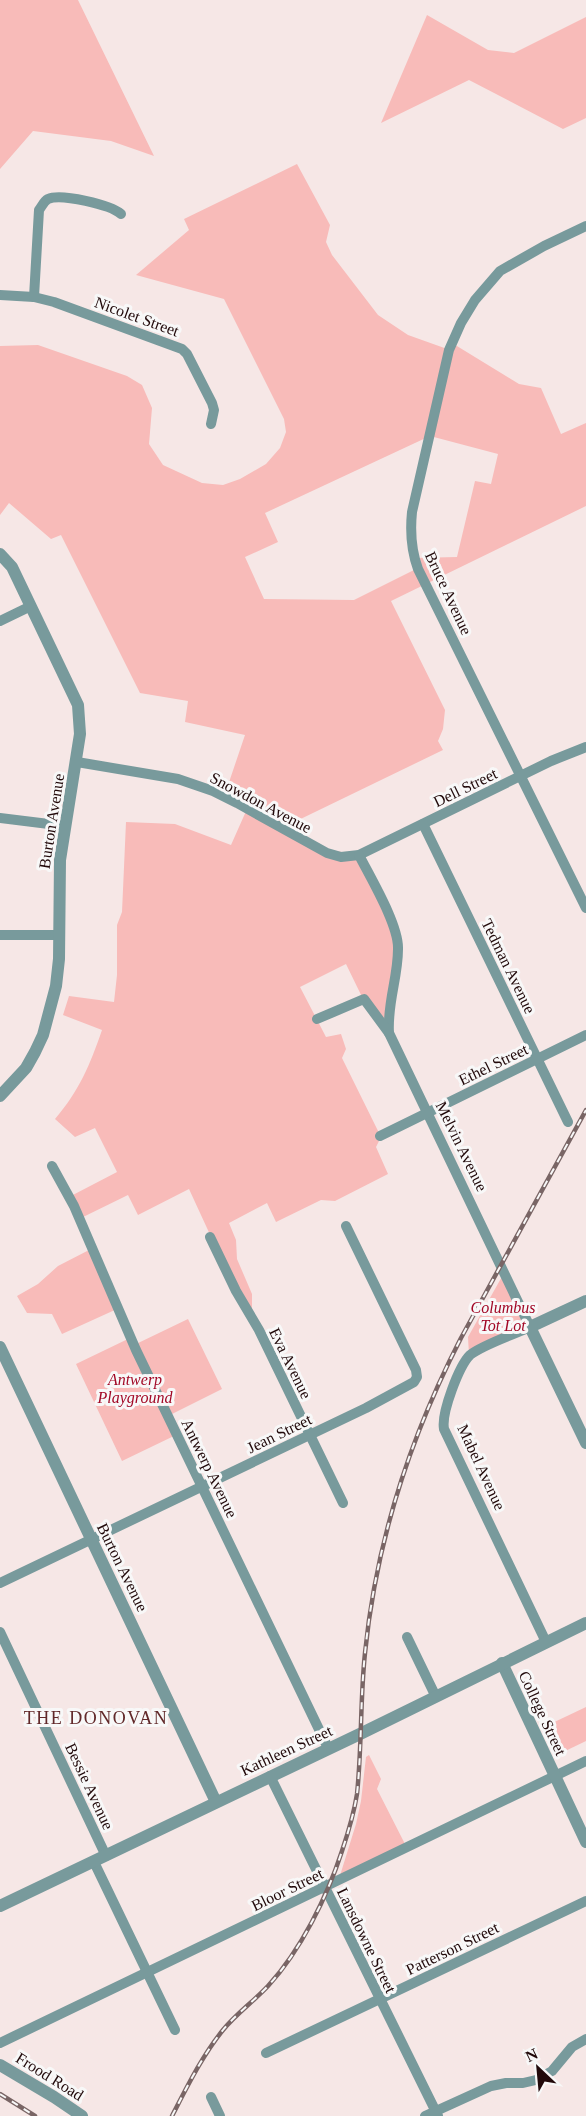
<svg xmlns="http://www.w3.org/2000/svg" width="586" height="2116" font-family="Georgia,serif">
<rect width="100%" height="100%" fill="#f6e7e6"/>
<g fill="#f8bbb9" fill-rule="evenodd">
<path d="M0 0H78L154 156 111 141 33 131 0 169Z"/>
<path d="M427 15 488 50 514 53 586 17V118L563 129 469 80 381 123Z"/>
<path d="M297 164 330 225 326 242 332 255 378 315 408 335 450 350 452 343 519 384 541 388 561 434 586 423V506L391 601 445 710 443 729 438 741 443 750 282 828 313 847 359 855 395 934 388 1033 363 999 346 964 300 987 326 1037 341 1034 346 1049 342 1058 381 1137 376 1147 388 1174 335 1201 321 1200 276 1222 267 1203 229 1223 236 1240 237 1259 252 1294V1317L236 1291 189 1189 138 1215 128 1195 79 1219 69 1197 117 1172 95 1128 75 1137 55 1119C79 1091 90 1065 102 1030L63 1015 69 996 114 1002 117 975V925L122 912 126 822 175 824 231 845 247 809 224 797 245 735 185 722 188 701 140 693 61 535 51 539 9 503 0 515V346L38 345 127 376 142 385 152 408 149 444 163 465 202 483 223 485 240 479 266 464 280 448 286 432 284 419 224 299 136 275 189 230 184 219ZM430 436 498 454 491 484 475 481 457 557 415 558 418 568 354 600 264 599 245 557 278 542 265 513Z"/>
<path d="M91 1249 117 1309 62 1334 52 1314 27 1313 17 1296 38 1284 58 1266Z"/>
<path d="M504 1273 529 1326 469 1355 468 1337Z"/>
<path d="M188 1319 222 1389 168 1416 176 1435 122 1461 76 1364 130 1338 134 1345Z"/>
<path d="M586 1707V1741L559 1754 546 1726Z"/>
<path d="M369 1755 381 1779 377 1789 407 1848 338 1882 356 1824 361 1801 366 1757Z"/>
</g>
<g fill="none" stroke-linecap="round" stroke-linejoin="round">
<g stroke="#789a9c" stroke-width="10">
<path d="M586 226 544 246 500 271 475 300 461 323 449 350 412 512C410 532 411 550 418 569L586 908"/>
<path d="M0 295 34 297 54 302 182 349 187 354 212 403 214 410 211 424"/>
<path d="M34 297 39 210C42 206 44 201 48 199 61 193 111 205 121 214"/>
<path d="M0 621 31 606"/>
<path d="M77 762 178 779 213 791 237 803 327 853 341 857 359 855 551 761 586 747"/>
<path d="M0 818 65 826"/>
<path d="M423 824 568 1122"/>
<path d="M359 855C370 877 399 925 398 949 398 978 387 1003 389 1033L530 1327C515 1334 482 1345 470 1355 459 1366 441 1413 444 1429L546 1642"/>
<path d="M0 935H59"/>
<path d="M317 1019 364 999 389 1033"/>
<path d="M380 1136 586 1035"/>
<path d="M52 1166 74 1206 136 1350 328 1748"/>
<path d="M210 1237 236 1291 259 1330 343 1503"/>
<path d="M0 1583 366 1408 414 1382 417 1377 416 1370 346 1226"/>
<path d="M0 1632 106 1856"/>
<path d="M407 1637 436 1697"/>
<path d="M270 1776 438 2116"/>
<path d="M94 1862 175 2030"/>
<path d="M0 2043 586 1761"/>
<path d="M266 2053 586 1901"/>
<path d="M211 2097 220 2116"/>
<path d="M425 2116 491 2086 506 2083H523L536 2080 552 2071 572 2047 586 2039"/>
</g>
<g stroke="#789a9c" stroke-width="12">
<path d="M0 554 12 567 78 705 80 734 60 860 59 959 56 986 43 1035 35 1052 26 1068 0 1096"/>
<path d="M586 1301 530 1327 586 1443"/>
<path d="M0 1347 216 1802"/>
<path d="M502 1663 586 1842"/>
<path d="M0 1906 362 1733 586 1623"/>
<path d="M0 2065 54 2097 82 2116"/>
</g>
<g stroke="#796565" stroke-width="4.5">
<g id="rail">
<path d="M0 2094 35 2116"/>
<path d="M172 2116C187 2087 202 2056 223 2030 236 2014 254 2001 268 1986 301 1950 327 1897 342 1851 348 1833 354 1813 357 1794 362 1747 360 1700 365 1653 376 1542 410 1437 461 1338L586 1110"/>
</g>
</g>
<use href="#rail" stroke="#f8f8f8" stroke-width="2" stroke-dasharray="7" stroke-linecap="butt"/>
</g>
<g text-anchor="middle" stroke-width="6" stroke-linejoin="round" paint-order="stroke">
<g font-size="16" fill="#21090a" stroke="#f8f8f8">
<text transform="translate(137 316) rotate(20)" y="6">Nicolet Street</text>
<text transform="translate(449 593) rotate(65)" y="6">Bruce Avenue</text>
<text transform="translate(465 787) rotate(-26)" y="6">Dell Street</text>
<text transform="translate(261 802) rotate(28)" y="6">Snowdon Avenue</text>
<text transform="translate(51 821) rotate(-81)" y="6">Burton Avenue</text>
<text transform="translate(509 966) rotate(64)" y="6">Tedman Avenue</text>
<text transform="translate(493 1064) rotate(-26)" y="6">Ethel Street</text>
<text transform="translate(462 1146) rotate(64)" y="6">Melvin Avenue</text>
<text transform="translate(291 1363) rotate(64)" y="6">Eva Avenue</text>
<text transform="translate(279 1433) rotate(-26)" y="6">Jean Street</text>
<text transform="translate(482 1467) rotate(65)" y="6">Mabel Avenue</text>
<text transform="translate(210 1468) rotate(64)" y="6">Antwerp Avenue</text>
<text transform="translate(123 1567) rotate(64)" y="6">Burton Avenue</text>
<text transform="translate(543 1713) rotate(65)" y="6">College Street</text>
<text transform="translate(286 1750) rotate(-25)" y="6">Kathleen Street</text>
<text transform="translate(90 1786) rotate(65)" y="6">Bessie Avenue</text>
<text transform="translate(287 1889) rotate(-26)" y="6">Bloor Street</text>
<text transform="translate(367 1940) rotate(64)" y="6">Lansdowne Street</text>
<text transform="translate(452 1948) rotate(-26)" y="6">Patterson Street</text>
<text transform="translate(50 2076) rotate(32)" y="6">Frood Road</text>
</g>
<g font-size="16" font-style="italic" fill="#a20826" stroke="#f8f8f8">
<text x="503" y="1313">Columbus<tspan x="503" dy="18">Tot Lot</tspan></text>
<text x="135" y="1385">Antwerp<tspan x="135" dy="18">Playground</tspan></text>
</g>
<g font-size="18" letter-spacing="1.5" fill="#612829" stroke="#f8f8f8">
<text x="96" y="1724">THE DONOVAN</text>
</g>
</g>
<g transform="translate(538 2068) rotate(334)" stroke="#f8f8f8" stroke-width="4.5" paint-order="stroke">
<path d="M0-4.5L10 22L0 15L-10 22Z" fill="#21090a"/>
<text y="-9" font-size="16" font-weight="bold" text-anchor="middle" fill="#21090a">N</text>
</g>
</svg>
